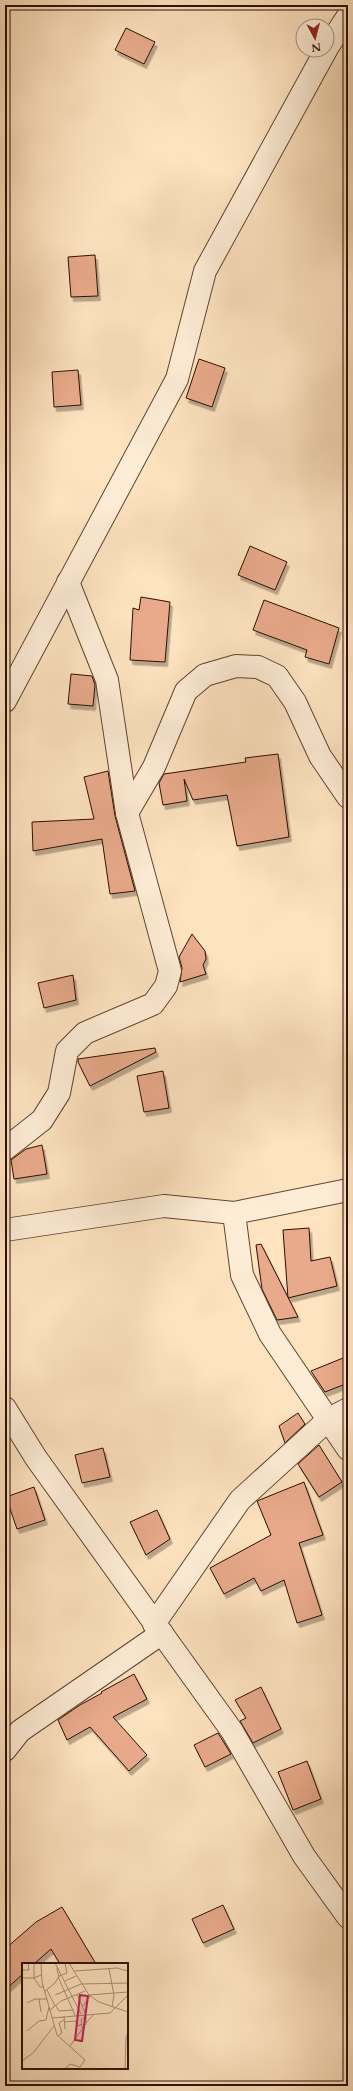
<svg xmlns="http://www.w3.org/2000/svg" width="353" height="2091" font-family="Cardo,serif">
<defs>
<filter id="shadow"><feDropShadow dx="2.5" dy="4.5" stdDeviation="0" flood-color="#0004"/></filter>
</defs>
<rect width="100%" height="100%" fill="#fee3c0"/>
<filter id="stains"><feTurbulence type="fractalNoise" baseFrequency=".005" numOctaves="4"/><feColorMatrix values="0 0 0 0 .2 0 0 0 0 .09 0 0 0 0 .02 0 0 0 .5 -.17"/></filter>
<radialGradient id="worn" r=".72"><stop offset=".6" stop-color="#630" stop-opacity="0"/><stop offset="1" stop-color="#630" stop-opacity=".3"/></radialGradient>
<g fill="#e8aa8b" stroke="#2d0e00" filter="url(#shadow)">
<path d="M126 28 155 42 144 64 115 50Z"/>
<path d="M95 255 98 296 71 297 68 257Z"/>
<path d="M199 359 225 368 212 407 186 398Z"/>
<path d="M78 370 81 405 54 407 52 372Z"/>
<path d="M250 546 287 562 275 590 238 575Z"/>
<path d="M141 597 170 602 165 662 130 660 133 608 139 610Z"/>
<path d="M264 600 339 628 329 664 305 657 307 650 253 630Z"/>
<path d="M71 674 92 676 95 685 93 706 68 704Z"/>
<path d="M278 754 289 837 237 846 227 795 193 800 184 779 187 801 163 805 159 783 164 774 246 762 245 758Z"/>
<path d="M108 771 115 816 135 891 110 894 102 839 33 851 32 822 94 819 84 777Z"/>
<path d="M192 934 205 951 206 959 203 965 206 974 180 982 182 968 179 957Z"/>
<path d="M73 975 76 1000 44 1008 38 983Z"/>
<path d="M155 1048 156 1052 90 1086 78 1062V1059Z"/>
<path d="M163 1071 169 1108 144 1112 137 1076Z"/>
<path d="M42 1145 47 1174 14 1179 11 1160 26 1149Z"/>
<path d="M309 1228 311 1261 330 1257 337 1286 288 1298 283 1230Z"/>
<path d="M261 1244 298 1317 277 1320 262 1289 256 1245Z"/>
<path d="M348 1356V1383L325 1392 311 1371Z"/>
<path d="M298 1413 305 1424 285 1443 279 1426Z"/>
<path d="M319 1445 342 1482 319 1497 298 1464Z"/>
<path d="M103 1448 110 1477 82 1483 75 1455Z"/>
<path d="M304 1482 323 1535 299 1543 322 1615 297 1623 284 1580 261 1591 254 1578 224 1594 210 1568 271 1535 257 1501Z"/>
<path d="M34 1487 45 1520 17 1529 6 1497Z"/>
<path d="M157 1510 170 1539 146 1555 130 1522Z"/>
<path d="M134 1674 147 1699 113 1717 147 1755 129 1771 90 1727 67 1740 58 1720 80 1705 102 1693 101 1692Z"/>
<path d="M261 1687 281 1729 253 1743 240 1721 246 1718 235 1700Z"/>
<path d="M218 1733 231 1754 205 1767 194 1745Z"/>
<path d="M307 1761 321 1799 293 1810 278 1772Z"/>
<path d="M223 1905 234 1929 203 1943 192 1919Z"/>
<path d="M62 1907 96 1964H60L51 1949 34 1964H23V1974L5 1990V1949L36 1922Z"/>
</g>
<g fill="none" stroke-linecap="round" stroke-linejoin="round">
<g stroke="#614330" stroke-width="24">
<g id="street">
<path d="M327 48 348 16"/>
<path d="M5 701 177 379 205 271 326 50"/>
<path d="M127 813 154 767 186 691 205 675 236 666 258 667 277 676 295 702 320 756 348 797"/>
<path d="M5 1149 42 1120 59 1093 67 1051 85 1033 153 1004 166 986 170 971 127 813 107 680 68 582"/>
<path d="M234 1213 242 1275 270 1334 348 1449"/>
<path d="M5 1230 164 1206 234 1213 348 1190"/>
<path d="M5 1408 36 1458 232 1731 304 1856 348 1917"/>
<path d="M154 1624 240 1500 329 1419 348 1409"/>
<path d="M5 1750 20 1731 162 1633"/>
</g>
</g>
<use href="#street" stroke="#feedd6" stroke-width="22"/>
</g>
<g transform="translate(22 1963)">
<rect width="106" height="106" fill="#fee3c0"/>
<path fill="none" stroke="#aa8e73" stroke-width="1" d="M12 0V15L19 12M19 0 20 19 35 72 63 97 58 104 48 101 43 106M33 0 59 51M47 0 67 32 77 39 106 49M35 5 37 16 53 52M87 6 92 32 90 44M0 7H7L6 0M53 8 95 5 106 8M0 15H12L18 24H22M43 18 54 13M25 27 33 43M23 28 33 20 37 13 45 10 43 0M55 31 64 52M33 32 59 21 106 20M67 32 106 29M17 36 19 49M5 40 13 36H25M34 43 37 48 51 47M61 43 68 33M28 47 39 38 63 28M42 53 43 66M30 55 88 50 106 32M43 59 53 58 57 63 60 60M64 60 72 51M60 65 59 57 64 53M5 68 17 58 24 57 27 44M36 73 40 70 37 60 42 57M48 83 64 61V52M0 98 11 90 32 63M103 106 104 74 106 70"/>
<path fill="#c2185b" fill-opacity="0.15" stroke="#c2185b" stroke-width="2" d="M58 32 66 33 60 78 53 77Z"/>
<rect width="106" height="106" fill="none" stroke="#2d0e00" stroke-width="2"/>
</g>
<rect width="353" height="2091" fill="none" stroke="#fee3c0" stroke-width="20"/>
<rect x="6" y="6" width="341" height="2079" fill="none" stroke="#2d0e00" stroke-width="2"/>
<rect x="10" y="10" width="333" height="2071" fill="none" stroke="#2d0e00"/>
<g transform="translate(315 38) rotate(173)"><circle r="19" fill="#feedd6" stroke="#aa9480"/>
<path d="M0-3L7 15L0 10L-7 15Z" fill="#8f2418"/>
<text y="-6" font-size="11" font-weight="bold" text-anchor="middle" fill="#2d0e00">N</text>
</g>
<rect width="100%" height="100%" filter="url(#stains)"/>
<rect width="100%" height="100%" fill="url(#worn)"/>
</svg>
